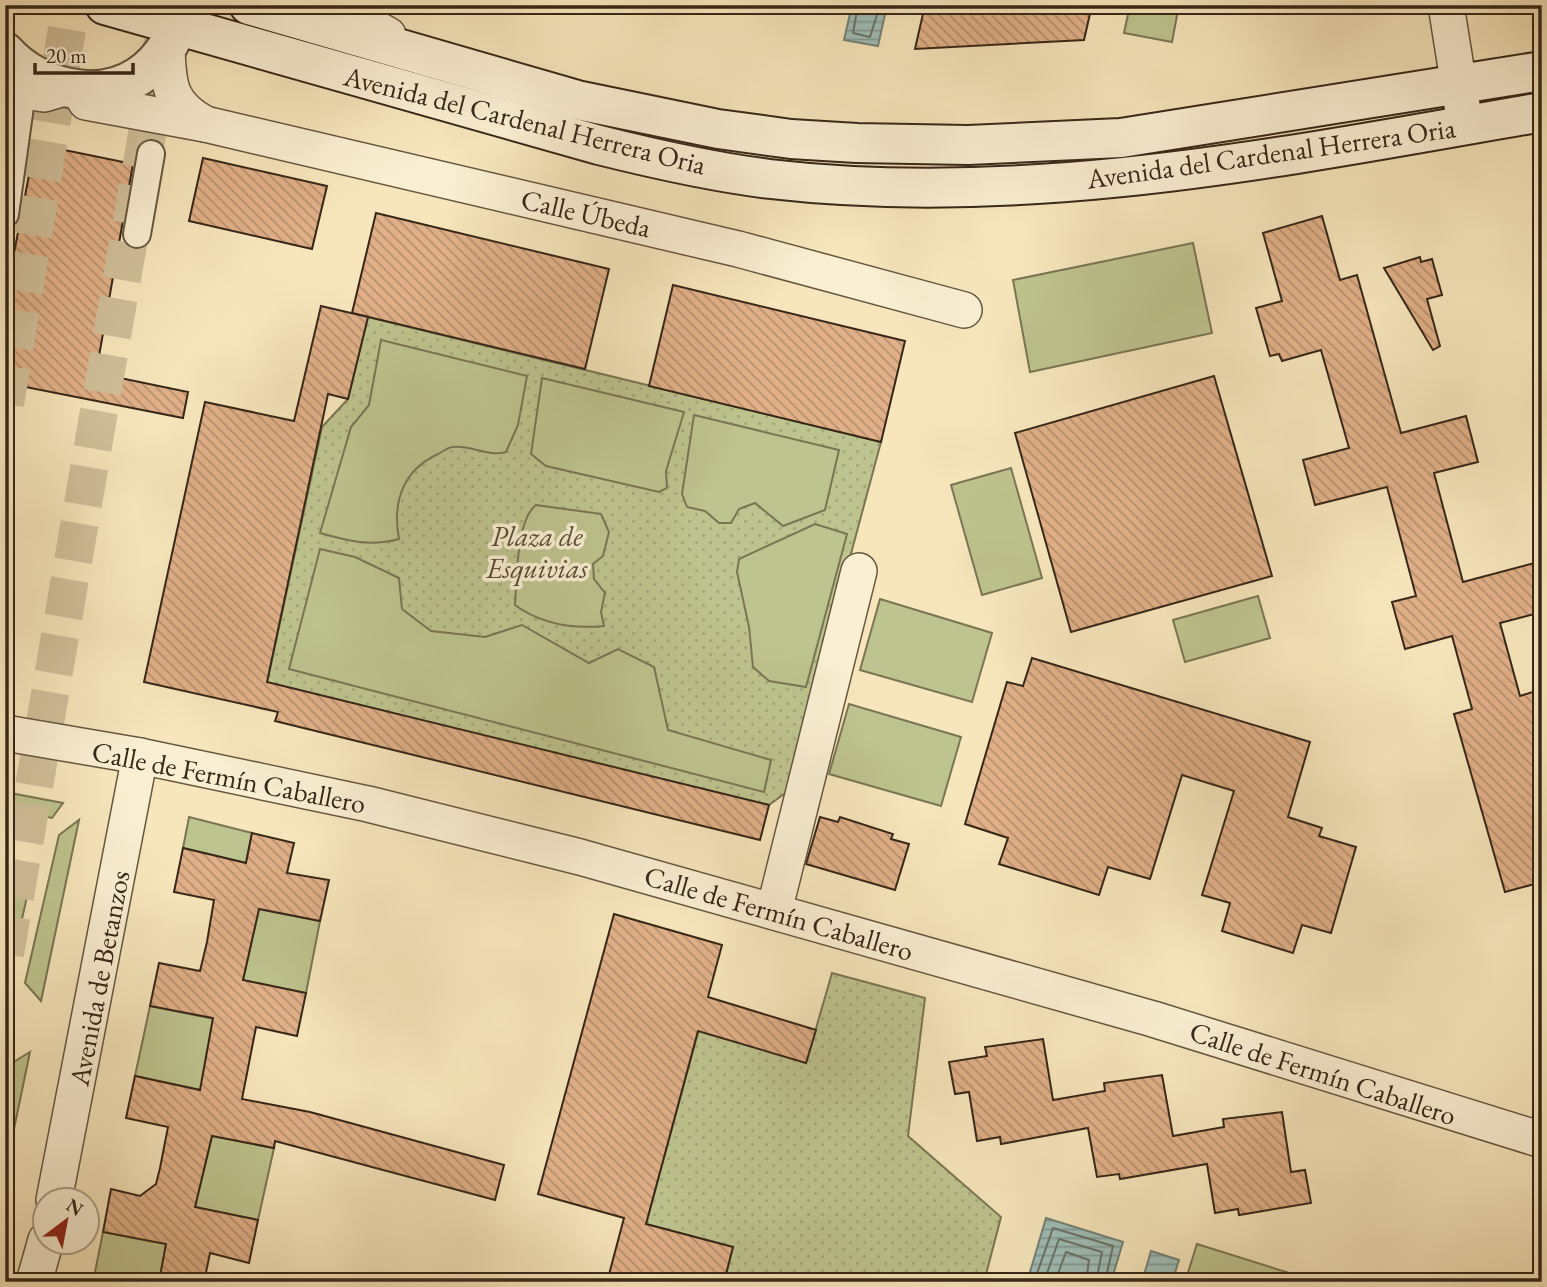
<svg xmlns="http://www.w3.org/2000/svg" width="1547" height="1287" font-family="'EB Garamond',serif">
<defs>
<pattern id="park-dots" width="8" height="8" patternUnits="userSpaceOnUse" patternTransform="scale(1.75)"><rect width="8" height="8" fill="#bec48f"/><path d="M2 2h.1M6 6h.1" fill="none" stroke="#a4a87b" stroke-width="1.8" stroke-linecap="round"/></pattern>
<pattern id="water-rules" width="6" height="5" patternUnits="userSpaceOnUse" patternTransform="scale(1.75)"><rect width="6" height="5" fill="#9ebeb7"/><path d="M0 2.5h6" fill="none" stroke="#829a94"/></pattern>
<pattern id="building-back-hatch" width="6" height="6" patternUnits="userSpaceOnUse" patternTransform="scale(1.75)"><rect width="6" height="6" fill="#e1b088"/><path d="M-1 5l2 2M0 0l6 6M5-1l2 2" fill="none" stroke="#b78f6e"/></pattern>
</defs>
<rect width="100%" height="100%" fill="#f7e6bc"/>
<filter id="stains"><feTurbulence type="fractalNoise" baseFrequency=".00286" numOctaves="4"/><feColorMatrix values="0 0 0 0 .2 0 0 0 0 .09 0 0 0 0 .02 0 0 0 .5 -.17"/></filter>
<radialGradient id="worn" r=".72"><stop offset=".6" stop-color="#630" stop-opacity="0"/><stop offset="1" stop-color="#630" stop-opacity=".3"/></radialGradient>
<g fill="url(#park-dots)" stroke="#7a7654" stroke-width="2">
<path d="M368 317 881 442 787 792 769 805 267 683 322 427 348 399Z"/>
<path d="M832 973 925 998 908 1136 1001 1217 984 1282H724L733 1247 646 1224 699 1029 806 1063Z"/>
</g>
<g fill="#bec48f" stroke="#7a7654" stroke-width="2">
<path d="M1130 5H1179L1172 42 1124 33Z"/>
<path d="M1193 243 1212 333 1030 372 1013 280Z"/>
<path d="M381 340 527 376 518 425 506 452C488 457 471 445 453 447 448 447 442 452 438 454 403 470 392 502 399 539 371 547 348 541 320 533L351 427 369 405Z"/>
<path d="M542 378 684 412 666 471 667 488 659 492 546 466 531 454Z"/>
<path d="M694 415 839 450 825 510 783 526 755 503 739 509 731 523H719L705 511 687 507 682 494Z"/>
<path d="M1542 418V457L1534 421Z"/>
<path d="M1011 468 1042 578 982 595 951 485Z"/>
<path d="M536 505 601 514 609 532 603 556 593 564 594 579 605 593 601 612 604 626C573 629 541 624 515 605 517 580 516 520 536 505Z"/>
<path d="M815 524 847 534 806 687 769 681 753 667 749 627 737 572 739 559Z"/>
<path d="M320 549 355 557 399 578 402 609 431 631 485 637 522 625 589 663 618 649 654 667 668 730 771 760 764 792 289 669Z"/>
<path d="M1258 596 1270 638 1185 662 1173 620Z"/>
<path d="M880 599 992 633 972 702 860 670Z"/>
<path d="M849 704 961 737 941 806 829 774Z"/>
<path d="M5 792 63 803 52 818 5 809Z"/>
<path d="M189 817 252 833 246 863 183 848Z"/>
<path d="M79 820 41 1001 25 983 59 835Z"/>
<path d="M31 879 12 963 5 954V896Z"/>
<path d="M259 909 320 921 306 993 243 980Z"/>
<path d="M150 1006 214 1019 201 1090 135 1076Z"/>
<path d="M30 1052 5 1172 7 1066Z"/>
<path d="M212 1136 274 1148 258 1220 195 1207Z"/>
<path d="M103 1232 166 1244 159 1282H93Z"/>
<path d="M1197 1244 1318 1282H1185Z"/>
</g>
<g fill="url(#water-rules)" stroke="#748277" stroke-width="2">
<path d="M852 5H887L878 46 844 40Z"/>
<path d="M1046 1218 1123 1242 1111 1282H1027Z"/>
<path d="M1151 1251 1179 1260 1172 1282H1142Z"/>
</g>
<g fill="none" stroke-linecap="round" stroke-linejoin="round">
<g stroke="#6a7268" stroke-width="2">
<path d="M858 5 853 33 870 37 880 5"/>
<path d="M1034 1282 1053 1228 1113 1246 1105 1282"/>
<path d="M1044 1282 1059 1239 1102 1252 1096 1282"/>
<path d="M1055 1282 1066 1252 1089 1260 1086 1282"/>
</g>
</g>
<g fill="url(#building-back-hatch)" stroke="#362718" stroke-width="2">
<path d="M925 5H1092L1084 40 915 49Z"/>
<path d="M35 144 133 164 96 373 188 392 183 418 5 383V300Z"/>
<path d="M203 158 327 186 312 249 189 221Z"/>
<path d="M376 213 609 269 585 369 352 313Z"/>
<path d="M1322 216 1340 280 1357 275 1401 433 1466 416 1478 462 1434 473 1463 582 1542 561V612L1500 623 1520 696 1542 689V882L1505 892 1454 714 1472 709 1452 636 1405 649 1392 602 1416 596 1387 487 1315 505 1303 460 1349 448 1321 350 1282 361 1279 354 1270 356 1256 308 1282 301 1263 233Z"/>
<path d="M1420 257 1421 262 1432 259 1442 295 1427 299 1440 346 1433 350 1384 268Z"/>
<path d="M673 285 905 341 881 442 649 386Z"/>
<path d="M321 306 368 317 348 399 328 394 267 682 769 805 760 840 275 721 278 712 144 682 205 402 294 421Z"/>
<path d="M1214 376 1272 576 1071 632 1015 433Z"/>
<path d="M1032 658 1310 742 1288 817 1322 828 1319 836 1356 847 1331 933 1302 925 1293 953 1222 931 1230 903 1202 895 1234 791 1182 775 1150 879 1108 867 1099 895 999 864 1008 838 965 824 1007 682 1023 686Z"/>
<path d="M820 817 838 822 840 817 893 834 891 839 909 844 895 890 806 864Z"/>
<path d="M252 833 294 843 287 873 329 880 320 921 259 909 243 980 306 993 297 1036 256 1027 242 1099 310 1112 504 1165 495 1200 275 1141 274 1148 212 1136 195 1207 258 1220 249 1263 210 1253 204 1282H159L166 1244 103 1232 111 1189 140 1196 156 1184 160 1168 168 1127 126 1118 135 1076 200 1090 213 1018 150 1006 159 963 200 971 207 942 214 900 174 892 183 848 246 863Z"/>
<path d="M614 914 722 945 708 997 816 1030 806 1063 698 1031 646 1224 733 1247 724 1282H607L624 1218 538 1194Z"/>
<path d="M1043 1039 1053 1100 1105 1091 1104 1083 1162 1075 1173 1136 1224 1127 1223 1119 1282 1112 1291 1172 1305 1170 1311 1203 1239 1215 1238 1209 1215 1213 1207 1164 1120 1179 1119 1174 1097 1177 1088 1128 1001 1144 1000 1137 977 1141 969 1092 955 1094 949 1062 987 1056 985 1047Z"/>
</g>
<g fill="none" stroke-linecap="round" stroke-linejoin="round">
<g stroke="#d0c09b" stroke-width="38" stroke-dasharray="38 19" stroke-linecap="butt">
<path d="M5 404 71 5"/>
<path d="M5 954 163 42"/>
</g>
<g stroke="#665741" stroke-width="30">
<g id="pedestrian">
<path d="M5 214 22 92"/>
<path d="M137 234 151 154"/>
</g>
</g>
<g stroke="#665741" stroke-width="38">
<g id="minor">
<path d="M334 5 388 35"/>
<path d="M1446 5 1465 124"/>
<path d="M5 88 44 94 64 88"/>
<path d="M78 89 86 102 205 124C170 105 168 86 167 48"/>
<path d="M205 124 738 249 964 310"/>
<path d="M5 733 140 756 368 804 580 857 1153 1019 1542 1140"/>
<path d="M774 911 859 571"/>
<path d="M54 1200 140 756"/>
<path d="M34 1282 46 1240"/>
</g>
</g>
<g stroke="#665741" stroke-width="42">
<path id="tertiary" d="M5 52C36 87 97 104 139 76 164 60 177 32 187 5"/>
</g>
<g stroke="#362718" stroke-width="42">
<g id="secondary">
<path d="M105 5 599 145C655 159 712 172 770 179 1029 209 1287 156 1542 112"/>
<path d="M249 5 577 100 718 129 791 139 857 143 968 145 1121 138 1542 71"/>
</g>
</g>
<use href="#pedestrian" stroke="#faefd3" stroke-width="26"/>
<use href="#minor" stroke="#faefd3" stroke-width="35"/>
<use href="#tertiary" stroke="#faefd3" stroke-width="38"/>
<use href="#secondary" stroke="#faefd3" stroke-width="38"/>
</g>
<g text-anchor="middle" stroke-width="7" stroke-linejoin="round" paint-order="stroke">
<g font-size="28" fill="#362718" stroke="#faefd3">
<text transform="translate(525 120) rotate(14)" y="10">Avenida del Cardenal Herrera Oria</text>
<text transform="translate(1271 153) rotate(-8)" y="10">Avenida del Cardenal Herrera Oria</text>
<text transform="translate(586 213) rotate(13)" y="10">Calle Úbeda</text>
<text transform="translate(229 777) rotate(11)" y="10">Calle de Fermín Caballero</text>
<text transform="translate(779 913) rotate(16)" y="10">Calle de Fermín Caballero</text>
<text transform="translate(99 978) rotate(-79)" y="10">Avenida de Betanzos</text>
<text transform="translate(1323 1073) rotate(18)" y="10">Calle de Fermín Caballero</text>
</g>
<g font-size="28" font-style="italic" fill="#584e36" stroke="#faefd3">
<text x="537" y="546">Plaza de<tspan x="537" dy="32">Esquivias</tspan></text>
</g>
</g>
<rect width="1547" height="1287" fill="none" stroke="#f7e6bc" stroke-width="28"/>
<rect x="7" y="7" width="1533" height="1273" fill="none" stroke="#362718" stroke-width="3.5"/>
<rect x="14" y="14" width="1519" height="1259" fill="none" stroke="#362718" stroke-width="2"/>
<g transform="translate(66 1221) rotate(32)"><circle r="33" fill="#faefd3" stroke="#ac9f88" stroke-width="2"/>
<path d="M0-5L12 26L0 18L-12 26Z" fill="#8f2418"/>
<text y="-10" font-size="19" font-weight="bold" text-anchor="middle" fill="#362718">N</text>
</g>
<path d="M35 63v10h98v-10" fill="none" stroke="#362718" stroke-width="3.5"/>
<text x="46" y="63" font-size="21" fill="#362718" stroke="#faefd3" stroke-width="5" paint-order="stroke">20 m</text>
<rect width="100%" height="100%" filter="url(#stains)"/>
<rect width="100%" height="100%" fill="url(#worn)"/>
</svg>
